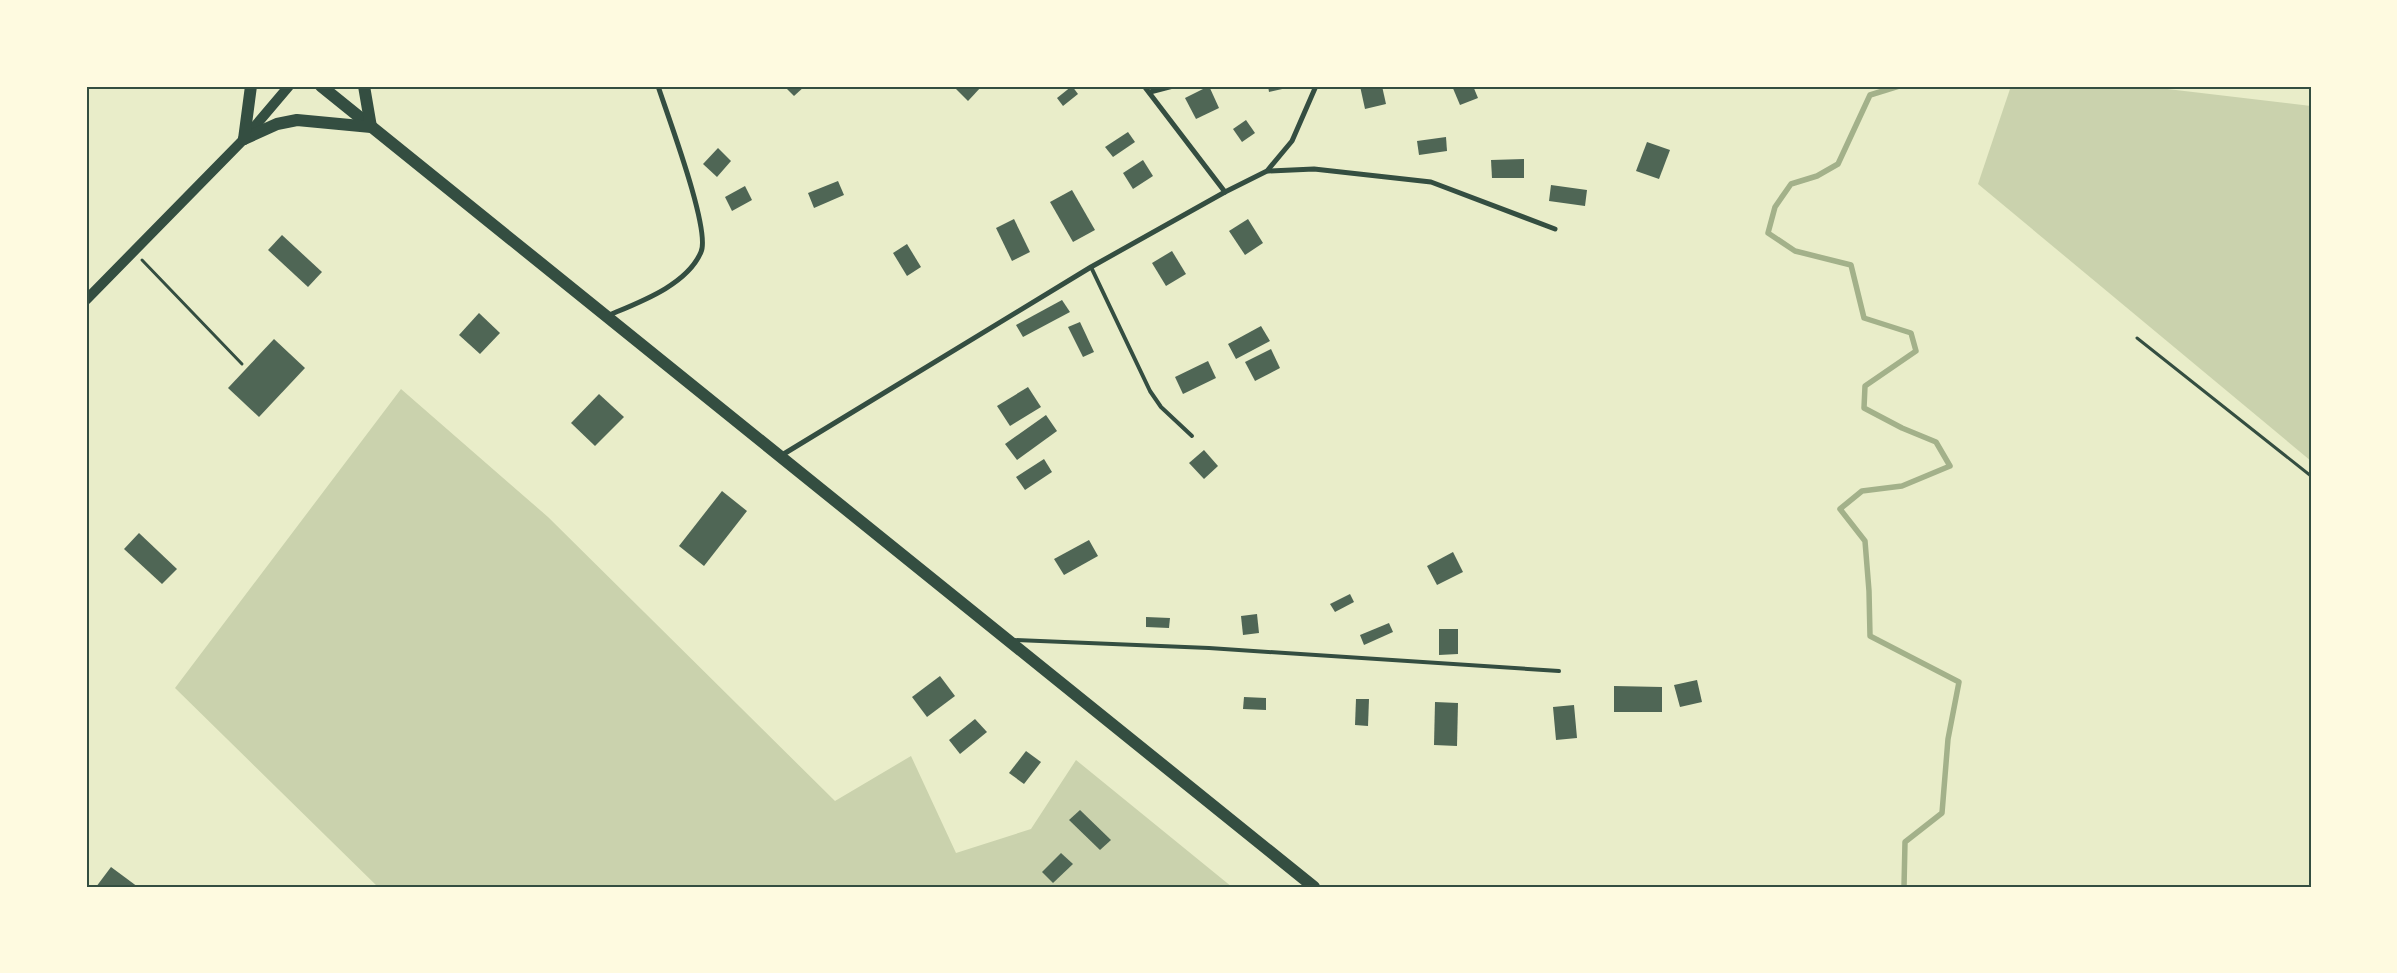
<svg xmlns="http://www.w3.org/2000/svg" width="2397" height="973" font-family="'Libre Baskerville',serif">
<rect width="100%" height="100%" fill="#e9edc9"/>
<g fill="#cad2ad">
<path d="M2011 86H2142L2311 106V461L1978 184Z"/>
<path d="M401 389 548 517 835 801 911 756 956 853 1031 829 1076 760 1232 887H378L175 688Z"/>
</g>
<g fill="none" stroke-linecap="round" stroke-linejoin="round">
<path stroke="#a3b18a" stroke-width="5.5" d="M1899 86 1870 95 1838 164 1817 176 1791 184 1775 207 1768 233 1795 251 1851 265 1864 318 1911 333 1916 351 1865 386 1864 408 1902 428 1936 442 1950 466 1902 486 1862 491 1840 509 1865 541 1869 591 1870 636 1959 682 1948 739 1942 813 1905 842 1904 887"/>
</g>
<g fill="#4f6655">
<path d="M784 86H805L794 96Z"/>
<path d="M953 86H982L968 101Z"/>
<path d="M1072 86 1078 94 1063 106 1057 98Z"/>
<path d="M1209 86 1219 108 1196 119 1185 98Z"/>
<path d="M1268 86H1291V87L1269 92Z"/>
<path d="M1360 86H1382L1386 104 1365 109Z"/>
<path d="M1452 86H1473L1478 98 1460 105Z"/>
<path d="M1246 120 1255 133 1242 142 1233 129Z"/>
<path d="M1128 132 1135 142 1113 157 1105 147Z"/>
<path d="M1446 137 1447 151 1419 155 1417 141Z"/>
<path d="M1647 142 1670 150 1659 179 1636 171Z"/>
<path d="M718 148 731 161 717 177 703 164Z"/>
<path d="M1524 159V178H1492L1491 160Z"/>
<path d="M1143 160 1153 176 1133 189 1123 173Z"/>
<path d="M838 181 844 195 814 208 808 193Z"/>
<path d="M1551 185 1587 190 1585 206 1549 201Z"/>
<path d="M745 186 752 200 732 211 725 197Z"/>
<path d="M1072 190 1095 230 1073 242 1050 202Z"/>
<path d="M1014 219 1030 252 1012 261 996 228Z"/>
<path d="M1248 219 1263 243 1245 255 1229 231Z"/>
<path d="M282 235 322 272 308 287 268 250Z"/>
<path d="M907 244 921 267 907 276 893 253Z"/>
<path d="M1172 251 1186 274 1166 286 1152 263Z"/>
<path d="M1062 300 1070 312 1023 337 1016 325Z"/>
<path d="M479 313 500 333 480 354 459 335Z"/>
<path d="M1080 322 1094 352 1083 357 1068 327Z"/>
<path d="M1261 326 1270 341 1236 359 1228 344Z"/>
<path d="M274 339 305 368 259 417 228 388Z"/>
<path d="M1271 349 1280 368 1255 381 1245 362Z"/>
<path d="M1208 361 1216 378 1183 394 1175 377Z"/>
<path d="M1028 387 1041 407 1010 426 997 406Z"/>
<path d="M599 394 624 417 595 446 571 423Z"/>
<path d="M1046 415 1057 431 1017 460 1005 444Z"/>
<path d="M1204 450 1218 466 1204 479 1189 463Z"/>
<path d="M1044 459 1052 472 1025 490 1016 477Z"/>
<path d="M722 491 747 511 704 566 679 546Z"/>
<path d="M139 533 177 569 162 584 124 549Z"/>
<path d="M1089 540 1098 556 1064 575 1054 559Z"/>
<path d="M1453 552 1463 572 1437 585 1427 566Z"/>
<path d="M1350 594 1354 602 1335 612 1330 604Z"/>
<path d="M1257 614 1259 633 1243 635 1241 616Z"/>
<path d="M1146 617 1170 618 1169 628 1146 627Z"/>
<path d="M1389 623 1393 632 1364 645 1360 635Z"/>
<path d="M1439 629H1458V654L1439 655Z"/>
<path d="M940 676 955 696 927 717 912 697Z"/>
<path d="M1697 680 1702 702 1680 707 1674 685Z"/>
<path d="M1614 686 1662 687V712H1614Z"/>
<path d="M1244 697 1266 698V710L1243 709Z"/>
<path d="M1356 699H1369L1368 726 1355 725Z"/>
<path d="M1435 702 1458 703 1457 746 1434 745Z"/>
<path d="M1574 705 1577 738 1556 740 1553 707Z"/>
<path d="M975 719 987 732 960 754 949 740Z"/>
<path d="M1026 751 1041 762 1024 784 1009 773Z"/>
<path d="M1080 810 1111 840 1100 850 1069 820Z"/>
<path d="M1061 853 1073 864 1053 883 1042 872Z"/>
<path d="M111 867 138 887H96Z"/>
</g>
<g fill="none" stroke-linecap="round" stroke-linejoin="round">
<g stroke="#344e41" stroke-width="3">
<path d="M142 260 242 364"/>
<path d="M2137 338 2311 476"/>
</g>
<g stroke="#344e41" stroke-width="4">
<path d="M1091 267 1150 391 1161 407 1192 436"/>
<path d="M1013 640 1209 648 1559 671"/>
</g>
<g stroke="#344e41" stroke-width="5">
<path d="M1144 86 1225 192"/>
<path d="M1150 92 1173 86"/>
<path d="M1268 171 1314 169 1431 182 1555 229"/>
<path d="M609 315C640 302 687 285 701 252 711 230 667 114 658 86"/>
<path d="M782 455 1091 267 1225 192 1267 171 1292 141 1316 86"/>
</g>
<path stroke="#344e41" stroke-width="10" d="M86 300 244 139 289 86"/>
<g stroke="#344e41" stroke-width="12">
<path d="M321 86 1314 887"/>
<path d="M244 139 277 124 297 120 371 127 364 86"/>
<path d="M244 139 251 86"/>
</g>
</g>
<rect width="2397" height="973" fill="none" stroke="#fefae0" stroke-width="175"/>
<rect x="88" y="88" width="2222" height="798" fill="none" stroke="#344e41" stroke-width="2"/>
</svg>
